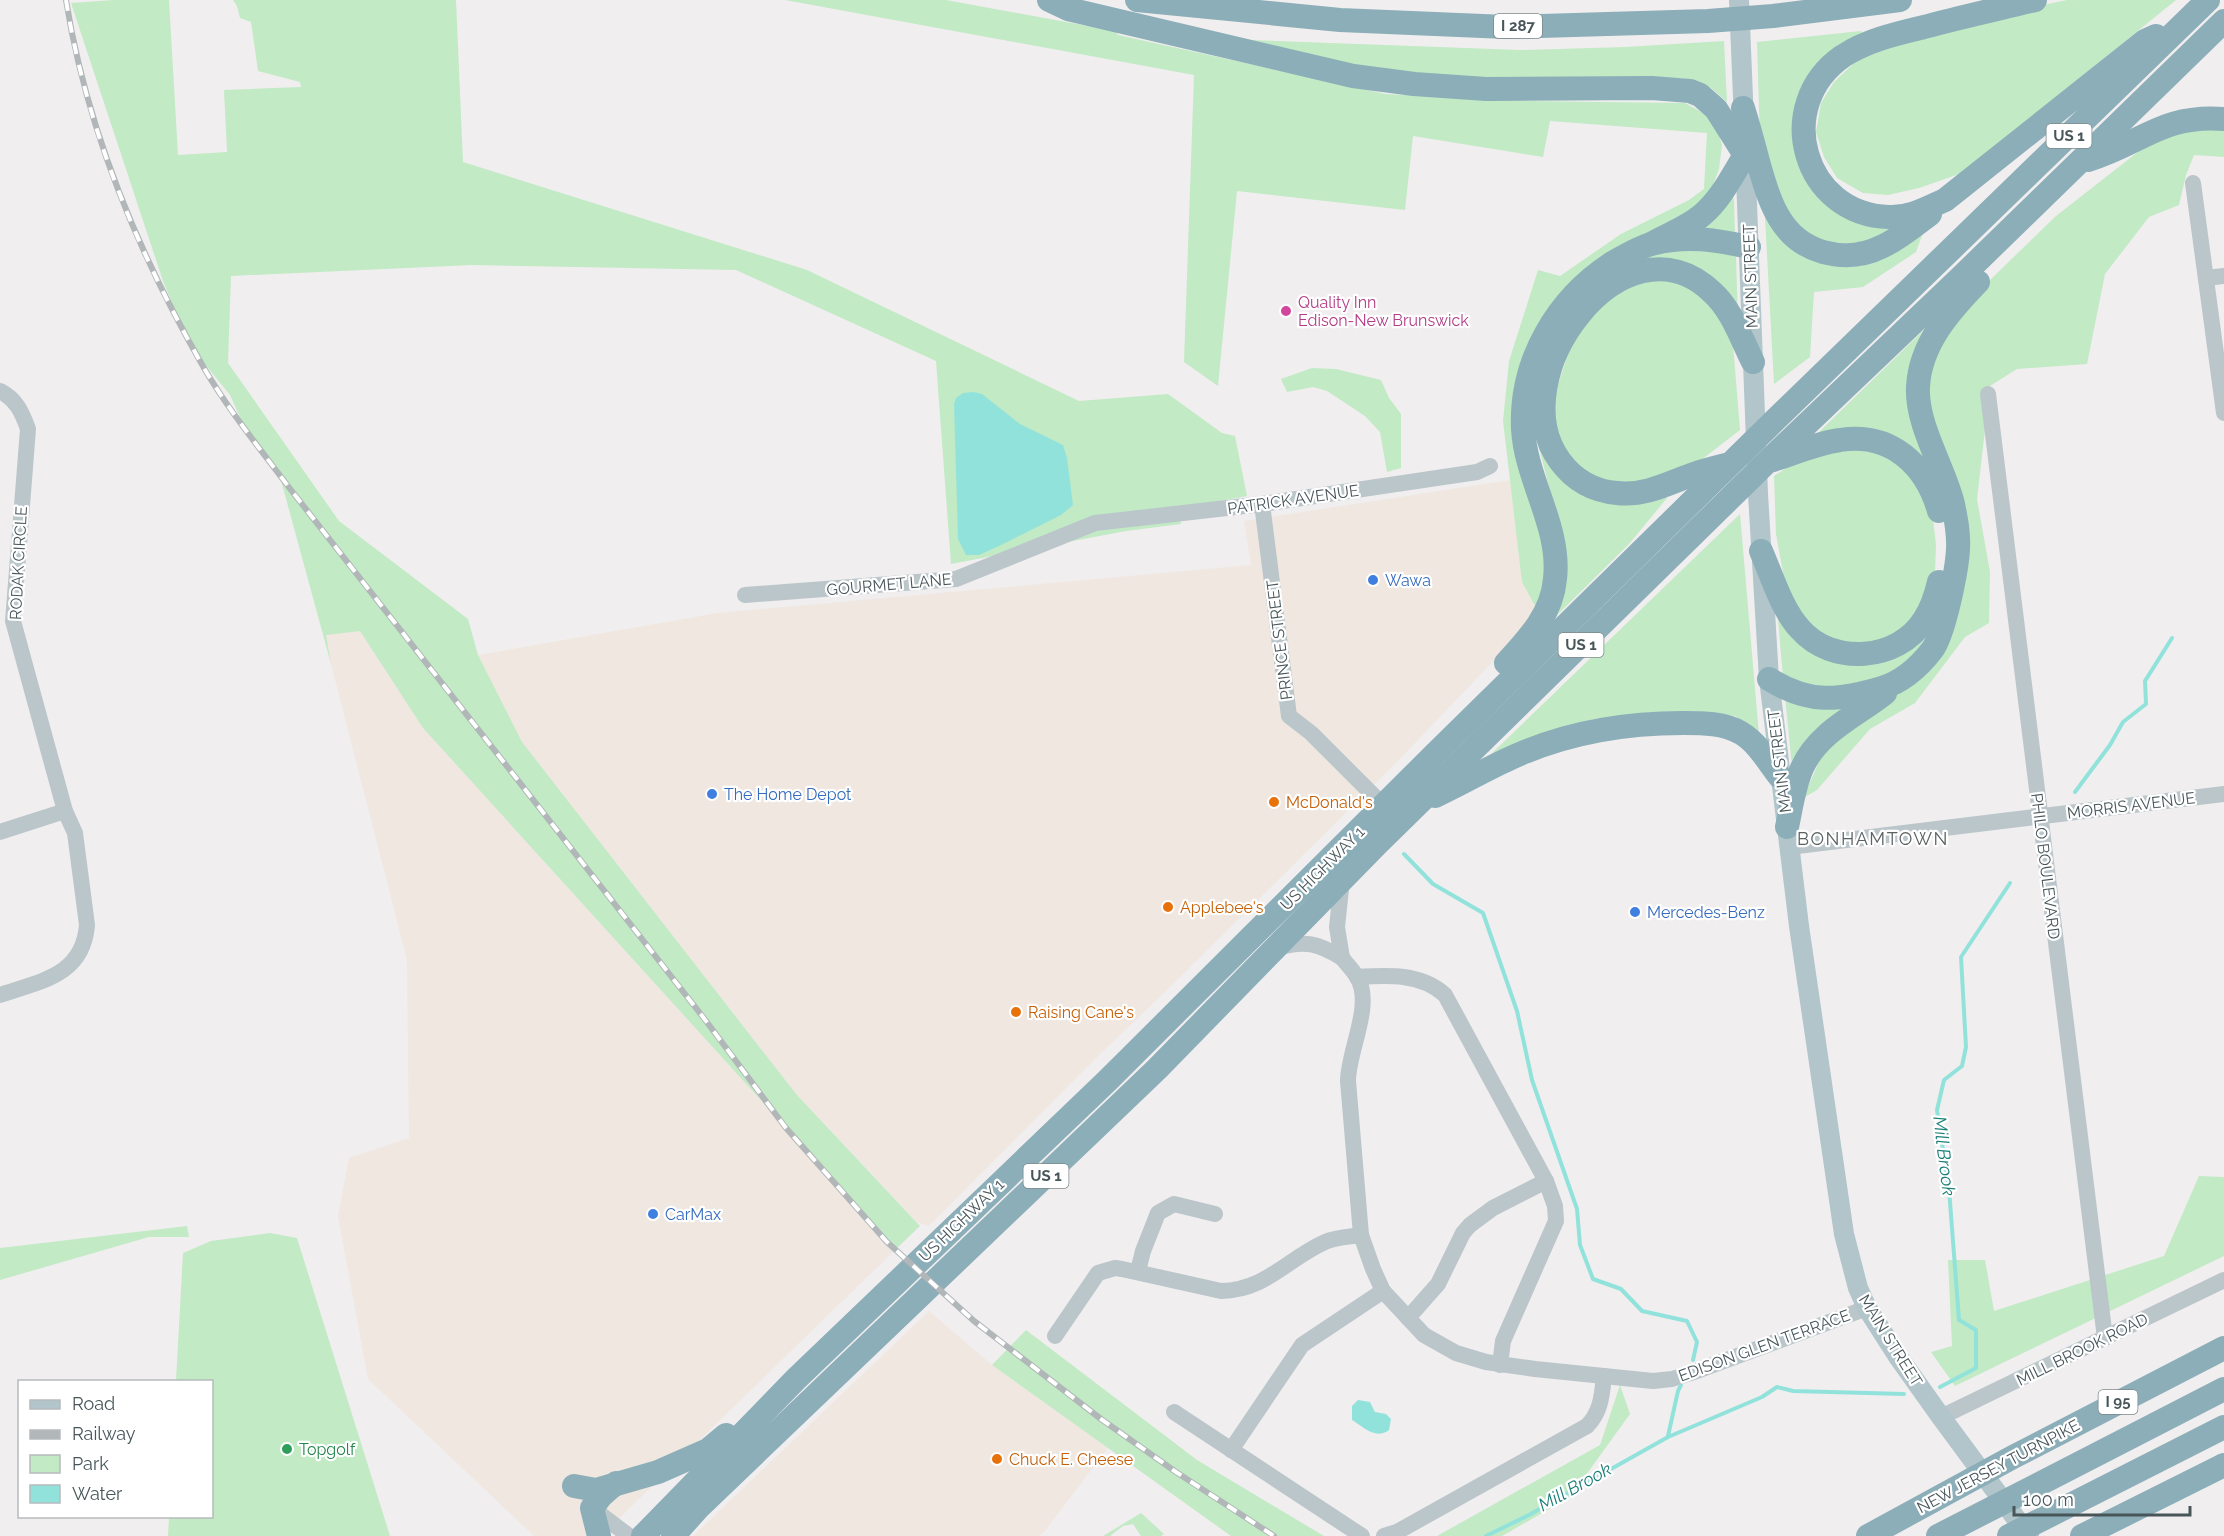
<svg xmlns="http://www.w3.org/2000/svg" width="2224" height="1536" font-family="Raleway,sans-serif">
<rect width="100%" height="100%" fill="#f1eeef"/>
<g fill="#efe7e0">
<path d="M1511 480 1522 582 1539 613 1396 763 1164 993 1100 1054 929 1226 917 1222 796 1094 522 742 478 655 718 613 1251 565 1244 521Z"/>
<path d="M360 630 423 728 896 1249 601 1536H534L368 1379 338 1216 349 1158 409 1138 407 960 331 664 325 635Z"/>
<path d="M929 1311 992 1365 1108 1448 1044 1532 1039 1536H693Z"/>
</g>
<g fill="#c1eac5">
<path d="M114 0H169L178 155 227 152 224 90 301 87 300 82 258 71 251 22 240 18 237 6 233 0H456L463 162 807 270 1079 401 1168 394 1222 433 1235 436 1247 496 1178 509 1181 524 1126 531 951 564 936 361 736 270 472 265 231 276 228 363 339 521 468 619 478 655 522 742 796 1094 920 1226 896 1249 423 728 360 631 326 635 331 664 279 473 250 439 230 395 190 346 163 281 71 3Z"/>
<path d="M785 0H946L1115 31 1118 35 1385 94 1526 101 1685 103 1714 119 1722 145 1719 169 1710 193 1695 209 1601 265 1556 298 1534 336 1518 389 1549 559 1539 613 1522 582 1503 421 1509 361 1538 270 1560 276 1621 234 1689 200 1704 189 1707 133 1550 121 1543 157 1413 136 1405 210 1237 191 1218 386 1184 362 1194 75Z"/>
<path d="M2067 0H2176L1962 173 1919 188 1888 195 1863 193 1837 178 1824 157 1816 132 1821 103 1834 82 1853 64 1892 42 1940 26Z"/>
<path d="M1861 31 1864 36 1808 79 1794 109 1792 134 1798 160 1897 226 1863 243H1823L1787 217 1760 140 1757 42Z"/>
<path d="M1250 40 1520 50 1625 47 1724 41 1727 102 1711 88 1682 78 1526 79 1389 74Z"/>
<path d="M2192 124 2224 130V157L2194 155 2186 175 2179 205 2149 217 2105 274 2087 364 2017 369 1990 386 1977 499 1990 572 1989 623 1965 637 1915 703 1870 729 1817 790 1803 798 1823 753 1895 695 1961 589 1924 393 1938 349 1956 313 2056 216 2143 148Z"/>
<path d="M1731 192 1734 200 1735 235 1698 233Z"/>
<path d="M1764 199 1821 262 1925 227 1916 252 1863 287 1814 292 1810 357 1774 384Z"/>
<path d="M1677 245 1736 255 1738 323 1728 301 1634 258Z"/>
<path d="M1673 278 1717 305 1733 344 1740 430 1688 470 1618 486 1579 470 1552 427 1549 412 1576 330 1628 283Z"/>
<path d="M1931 323 1916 361 1936 477 1891 438 1818 433Z"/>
<path d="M1312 368 1336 369 1381 380 1389 398 1401 414V468L1387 472 1380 432 1365 416 1327 391 1313 387 1287 392 1281 379Z"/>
<path d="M1535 433 1569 484 1616 505 1649 501 1666 496 1667 498 1629 544 1542 630 1559 524Z"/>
<path d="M1870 448 1910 470 1933 518 1936 545 1935 572 1914 622 1881 643 1842 645 1807 629 1786 589 1776 534 1774 476 1797 461 1819 452Z"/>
<path d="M1740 514 1759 735 1735 716 1695 711 1593 719 1487 758Z"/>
<path d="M1777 608 1805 646 1900 654 1928 635 1904 667 1858 690 1807 689 1783 677Z"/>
<path d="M1785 696 1869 698 1792 767Z"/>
<path d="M2199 1176 2224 1177V1256L1955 1386 1931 1352 1952 1346 1948 1260H1985L1994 1311 2164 1256Z"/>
<path d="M187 1226 189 1237H149L0 1280V1248Z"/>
<path d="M270 1233 297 1238 390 1536H168L169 1517 212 1516V1382L176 1381 183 1253 211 1241Z"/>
<path d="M1026 1330 1197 1460 1324 1536H1231L992 1365Z"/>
<path d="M1620 1385 1630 1414 1570 1497 1502 1536H1437L1600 1445Z"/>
<path d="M1141 1513 1164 1534 1161 1536H1141L1133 1524 1123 1526 1110 1536H1103Z"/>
</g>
<g fill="#92e2dc">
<path d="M974 392 982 394 1020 424 1063 445 1067 458 1073 505 1061 515 999 546 979 555H966L958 539 954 404 956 398 963 393Z"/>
<path d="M1358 1400 1370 1402 1375 1412 1386 1414 1391 1419 1389 1430C1376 1440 1363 1427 1352 1420V1406Z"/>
</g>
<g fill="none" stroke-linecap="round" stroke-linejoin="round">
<g stroke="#92e2dc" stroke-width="4">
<path d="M2075 792 2110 745 2123 722 2146 704 2145 681 2172 638"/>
<path d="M1404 854 1433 884 1483 913 1517 1011 1532 1080 1577 1209 1580 1245 1593 1279 1621 1289 1642 1311 1687 1321 1697 1342 1693 1360"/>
<path d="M1940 1387 1976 1368V1330L1959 1320 1949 1189 1937 1110 1944 1080 1962 1066 1966 1047 1961 957 2010 883"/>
<path d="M1668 1436 1678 1391 1681 1385"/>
<path d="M1486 1536 1529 1515 1668 1437 1762 1397 1777 1387 1793 1391 1904 1394"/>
</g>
<g stroke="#bbc6ca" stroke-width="16">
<path d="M2193 183 2224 413"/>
<path d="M2206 278 2224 276"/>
<path d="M0 391C16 399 22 412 28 429L13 621 65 811 75 833 87 925C83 976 40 981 0 995"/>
<path d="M1988 394 2105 1338"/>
<path d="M1262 504 1289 716 1311 733 1384 806 1391 809"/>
<path d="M745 595 956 579 1095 523 1262 504 1477 472 1490 466"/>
<path d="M0 832 65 811"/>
<path d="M1789 847 2224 794"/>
<path d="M1277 948C1305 940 1318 943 1342 958L1337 927 1342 880"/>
<path d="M1342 958C1347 964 1353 970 1357 977 1374 1004 1348 1051 1348 1081L1361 1235 1373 1269 1383 1291 1424 1335 1456 1353 1486 1362 1535 1369 1653 1381 1672 1379 1694 1372 1867 1308"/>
<path d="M1357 977C1388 975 1421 973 1445 995L1546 1181 1555 1206 1556 1221 1503 1341 1500 1365"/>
<path d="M1138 1271 1143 1251 1158 1213 1174 1204 1215 1214"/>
<path d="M1408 1318 1438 1284 1463 1233 1470 1225 1493 1208 1546 1181"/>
<path d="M1055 1336 1098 1273 1115 1268 1122 1269 1221 1291C1266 1290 1287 1259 1325 1242 1336 1237 1349 1237 1361 1235"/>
<path d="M1174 1412 1362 1536"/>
<path d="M1941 1417 2224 1280"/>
<path d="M1231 1450 1302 1345 1383 1291"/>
<path d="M592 1508 629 1536"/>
<path d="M1384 1536 1397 1532 1587 1426C1601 1412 1602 1395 1604 1376"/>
</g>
<g stroke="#b1c5ca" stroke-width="20">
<path d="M1739 0 1744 122"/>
<path d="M1745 151 1758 494 1769 679 1799 926 1844 1234 1858 1288 1867 1308 1899 1358 1941 1417 2029 1536"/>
</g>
<g stroke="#8baeb8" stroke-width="24">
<path d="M1049 0 1068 9 1353 76 1414 84 1486 89 1652 88 1690 91 1700 95 1716 109 1745 155C1732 176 1721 199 1702 215 1688 227 1669 234 1653 243"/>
<path d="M1137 0 1340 20 1506 27 1708 21 1773 16 1900 0"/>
<path d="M2035 0C1998 9 1961 17 1924 27 1895 34 1868 40 1843 56 1772 105 1803 215 1889 217 1910 218 1927 208 1945 200L2145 41 2156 36"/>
<path d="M1743 108C1749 127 1754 146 1759 165 1770 203 1781 240 1823 252 1842 257 1863 256 1881 247 1899 239 1915 225 1930 214"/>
<path d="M2088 160C2141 144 2162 114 2224 119"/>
<path d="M1773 460C1795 453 1817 443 1840 440 1891 432 1926 465 1939 511"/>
<path d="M1726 465C1714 468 1702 471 1691 475 1667 484 1644 496 1617 493 1593 491 1574 480 1560 461 1498 377 1625 208 1712 292 1732 310 1741 338 1753 362"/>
<path d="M1761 551C1772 576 1782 610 1800 629 1832 666 1898 661 1924 620 1932 608 1936 595 1939 582"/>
<path d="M1506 663C1529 638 1552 614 1555 579 1561 527 1526 481 1523 429 1520 361 1557 298 1614 262 1627 255 1641 246 1655 243 1688 235 1717 240 1749 247"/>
<path d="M1769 679C1809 704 1838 701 1882 688 1901 682 1919 667 1932 650 1944 635 1957 570 1958 549 1959 534 1956 519 1953 504 1944 467 1916 425 1918 387 1920 344 1950 311 1978 282"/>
<path d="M1435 796C1461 784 1486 769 1513 757 1566 733 1625 723 1683 723 1702 723 1725 723 1741 733 1758 743 1768 762 1780 777"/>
<path d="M1787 827C1791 808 1794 786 1802 768 1818 732 1856 716 1885 693"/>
<path d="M574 1486 596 1490 658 1472 708 1450 726 1435"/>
<path d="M599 1536 592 1508 601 1496 616 1483"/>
<path d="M643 1536 796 1379 1107 1081 1435 754 1774 421 2208 0"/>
<path d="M673 1536 699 1507 1157 1069 1377 844 1768 461 1958 280 2224 21"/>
<path d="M1868 1536 2013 1457 2224 1348"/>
<path d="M1938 1536 2224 1389"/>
<path d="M2009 1536 2224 1427"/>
<path d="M2082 1536 2224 1465"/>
</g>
<g stroke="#b1b6b8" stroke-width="6">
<path id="rail" d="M66 0C87 131 138 253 204 368 229 411 261 450 291 490L703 1017 786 1128 887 1242 974 1321 1101 1419 1176 1472 1274 1536"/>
</g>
<use href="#rail" stroke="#fff" stroke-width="4" stroke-dasharray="11" stroke-linecap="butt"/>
</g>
<circle fill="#d1479c" stroke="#fff" stroke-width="2" cx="1286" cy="311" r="6"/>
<g fill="#3f7fe0" stroke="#fff" stroke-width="2">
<circle cx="1373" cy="580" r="6"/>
<circle cx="712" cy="794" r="6"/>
<circle cx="1635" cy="912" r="6"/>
<circle cx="653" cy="1214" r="6"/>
</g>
<g fill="#e8710a" stroke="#fff" stroke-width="2">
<circle cx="1274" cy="802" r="6"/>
<circle cx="1168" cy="907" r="6"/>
<circle cx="1016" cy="1012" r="6"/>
<circle cx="997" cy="1459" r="6"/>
</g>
<circle fill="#2e9e5b" stroke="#fff" stroke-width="2" cx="287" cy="1449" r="6"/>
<g text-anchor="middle" stroke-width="4.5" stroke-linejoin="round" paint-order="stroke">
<g fill="#fff" stroke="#7f898c" stroke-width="1.5">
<rect x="1494" y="14" width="48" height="24" rx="4.5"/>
<rect x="2046.5" y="124" width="45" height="24" rx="4.5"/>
<rect x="1558.5" y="633" width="45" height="24" rx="4.5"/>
<rect x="1023.5" y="1164" width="45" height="24" rx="4.5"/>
<rect x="2098.5" y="1390" width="39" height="24" rx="4.5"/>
</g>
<g font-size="15" font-weight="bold" fill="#48565a">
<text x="1518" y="31">I 287</text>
<text x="2069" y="141">US 1</text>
<text x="1581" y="650">US 1</text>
<text x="1046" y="1181">US 1</text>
<text x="2118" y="1407">I 95</text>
</g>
<g font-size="16" fill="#48565a" stroke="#fff">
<text transform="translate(1750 276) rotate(-92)" y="6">MAIN STREET</text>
<text transform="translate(1293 499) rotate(-8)" y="6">PATRICK AVENUE</text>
<text transform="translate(18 563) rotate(-87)" y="6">RODAK CIRCLE</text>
<text transform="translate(889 584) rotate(-5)" y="6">GOURMET LANE</text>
<text transform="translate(1279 640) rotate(-97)" y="6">PRINCE STREET</text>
<text transform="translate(1779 761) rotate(-97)" y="6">MAIN STREET</text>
<text transform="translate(2131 805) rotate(-7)" y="6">MORRIS AVENUE</text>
<text transform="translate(2046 866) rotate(83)" y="6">PHILO BOULEVARD</text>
<text transform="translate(1322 868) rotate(-45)" y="6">US HIGHWAY 1</text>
<text transform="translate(961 1220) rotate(-44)" y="6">US HIGHWAY 1</text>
<text transform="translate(1891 1340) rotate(58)" y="6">MAIN STREET</text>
<text transform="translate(1764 1345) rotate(-20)" y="6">EDISON GLEN TERRACE</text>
<text transform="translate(2082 1349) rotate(-26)" y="6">MILL BROOK ROAD</text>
<text transform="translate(1998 1466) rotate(-28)" y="6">NEW JERSEY TURNPIKE</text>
</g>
<g font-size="16" fill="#b23c85" stroke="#fff" text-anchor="start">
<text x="1298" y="308">Quality Inn<tspan x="1298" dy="18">Edison-New Brunswick</tspan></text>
</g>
<g font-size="16" fill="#366cbe" stroke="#fff" text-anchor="start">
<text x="1385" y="586">Wawa</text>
<text x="724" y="800">The Home Depot</text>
<text x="1647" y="918">Mercedes-Benz</text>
<text x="665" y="1220">CarMax</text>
</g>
<g font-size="16" fill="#c56008" stroke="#fff" text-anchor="start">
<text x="1286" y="808">McDonald's</text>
<text x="1180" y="913">Applebee's</text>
<text x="1028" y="1018">Raising Cane's</text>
<text x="1009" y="1465">Chuck E. Cheese</text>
</g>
<g font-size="16" fill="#27864d" stroke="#fff" text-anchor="start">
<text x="299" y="1455">Topgolf</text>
</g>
<g font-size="18" letter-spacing="1.5" fill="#5c6162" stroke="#fff">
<text x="1873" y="845">BONHAMTOWN</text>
</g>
<g font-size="18" font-style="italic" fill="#197f77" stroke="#fff">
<text transform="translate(1944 1156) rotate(83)" y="6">Mill Brook</text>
<text transform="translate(1575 1487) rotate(-29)" y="6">Mill Brook</text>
</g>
</g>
<rect x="18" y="1380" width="195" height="138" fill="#ffffff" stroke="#b6bbbd" stroke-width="1.5"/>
<rect x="30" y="1400" width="30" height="9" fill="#b1c5ca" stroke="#b6bbbd" stroke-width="1.5"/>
<text x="72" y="1410" font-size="18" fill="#48565a">Road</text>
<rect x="30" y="1430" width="30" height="9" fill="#b1b6b8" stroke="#b6bbbd" stroke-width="1.5"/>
<text x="72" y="1440" font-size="18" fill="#48565a">Railway</text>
<rect x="30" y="1455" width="30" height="18" fill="#c1eac5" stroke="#b6bbbd" stroke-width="1.5"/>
<text x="72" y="1470" font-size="18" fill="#48565a">Park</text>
<rect x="30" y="1485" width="30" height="18" fill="#92e2dc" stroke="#b6bbbd" stroke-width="1.5"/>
<text x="72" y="1500" font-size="18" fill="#48565a">Water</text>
<path d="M2014 1506v9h176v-9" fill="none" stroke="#48565a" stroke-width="3"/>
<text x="2023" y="1506" font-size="18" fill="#48565a" stroke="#ffffff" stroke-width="4.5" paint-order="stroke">100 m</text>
</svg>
